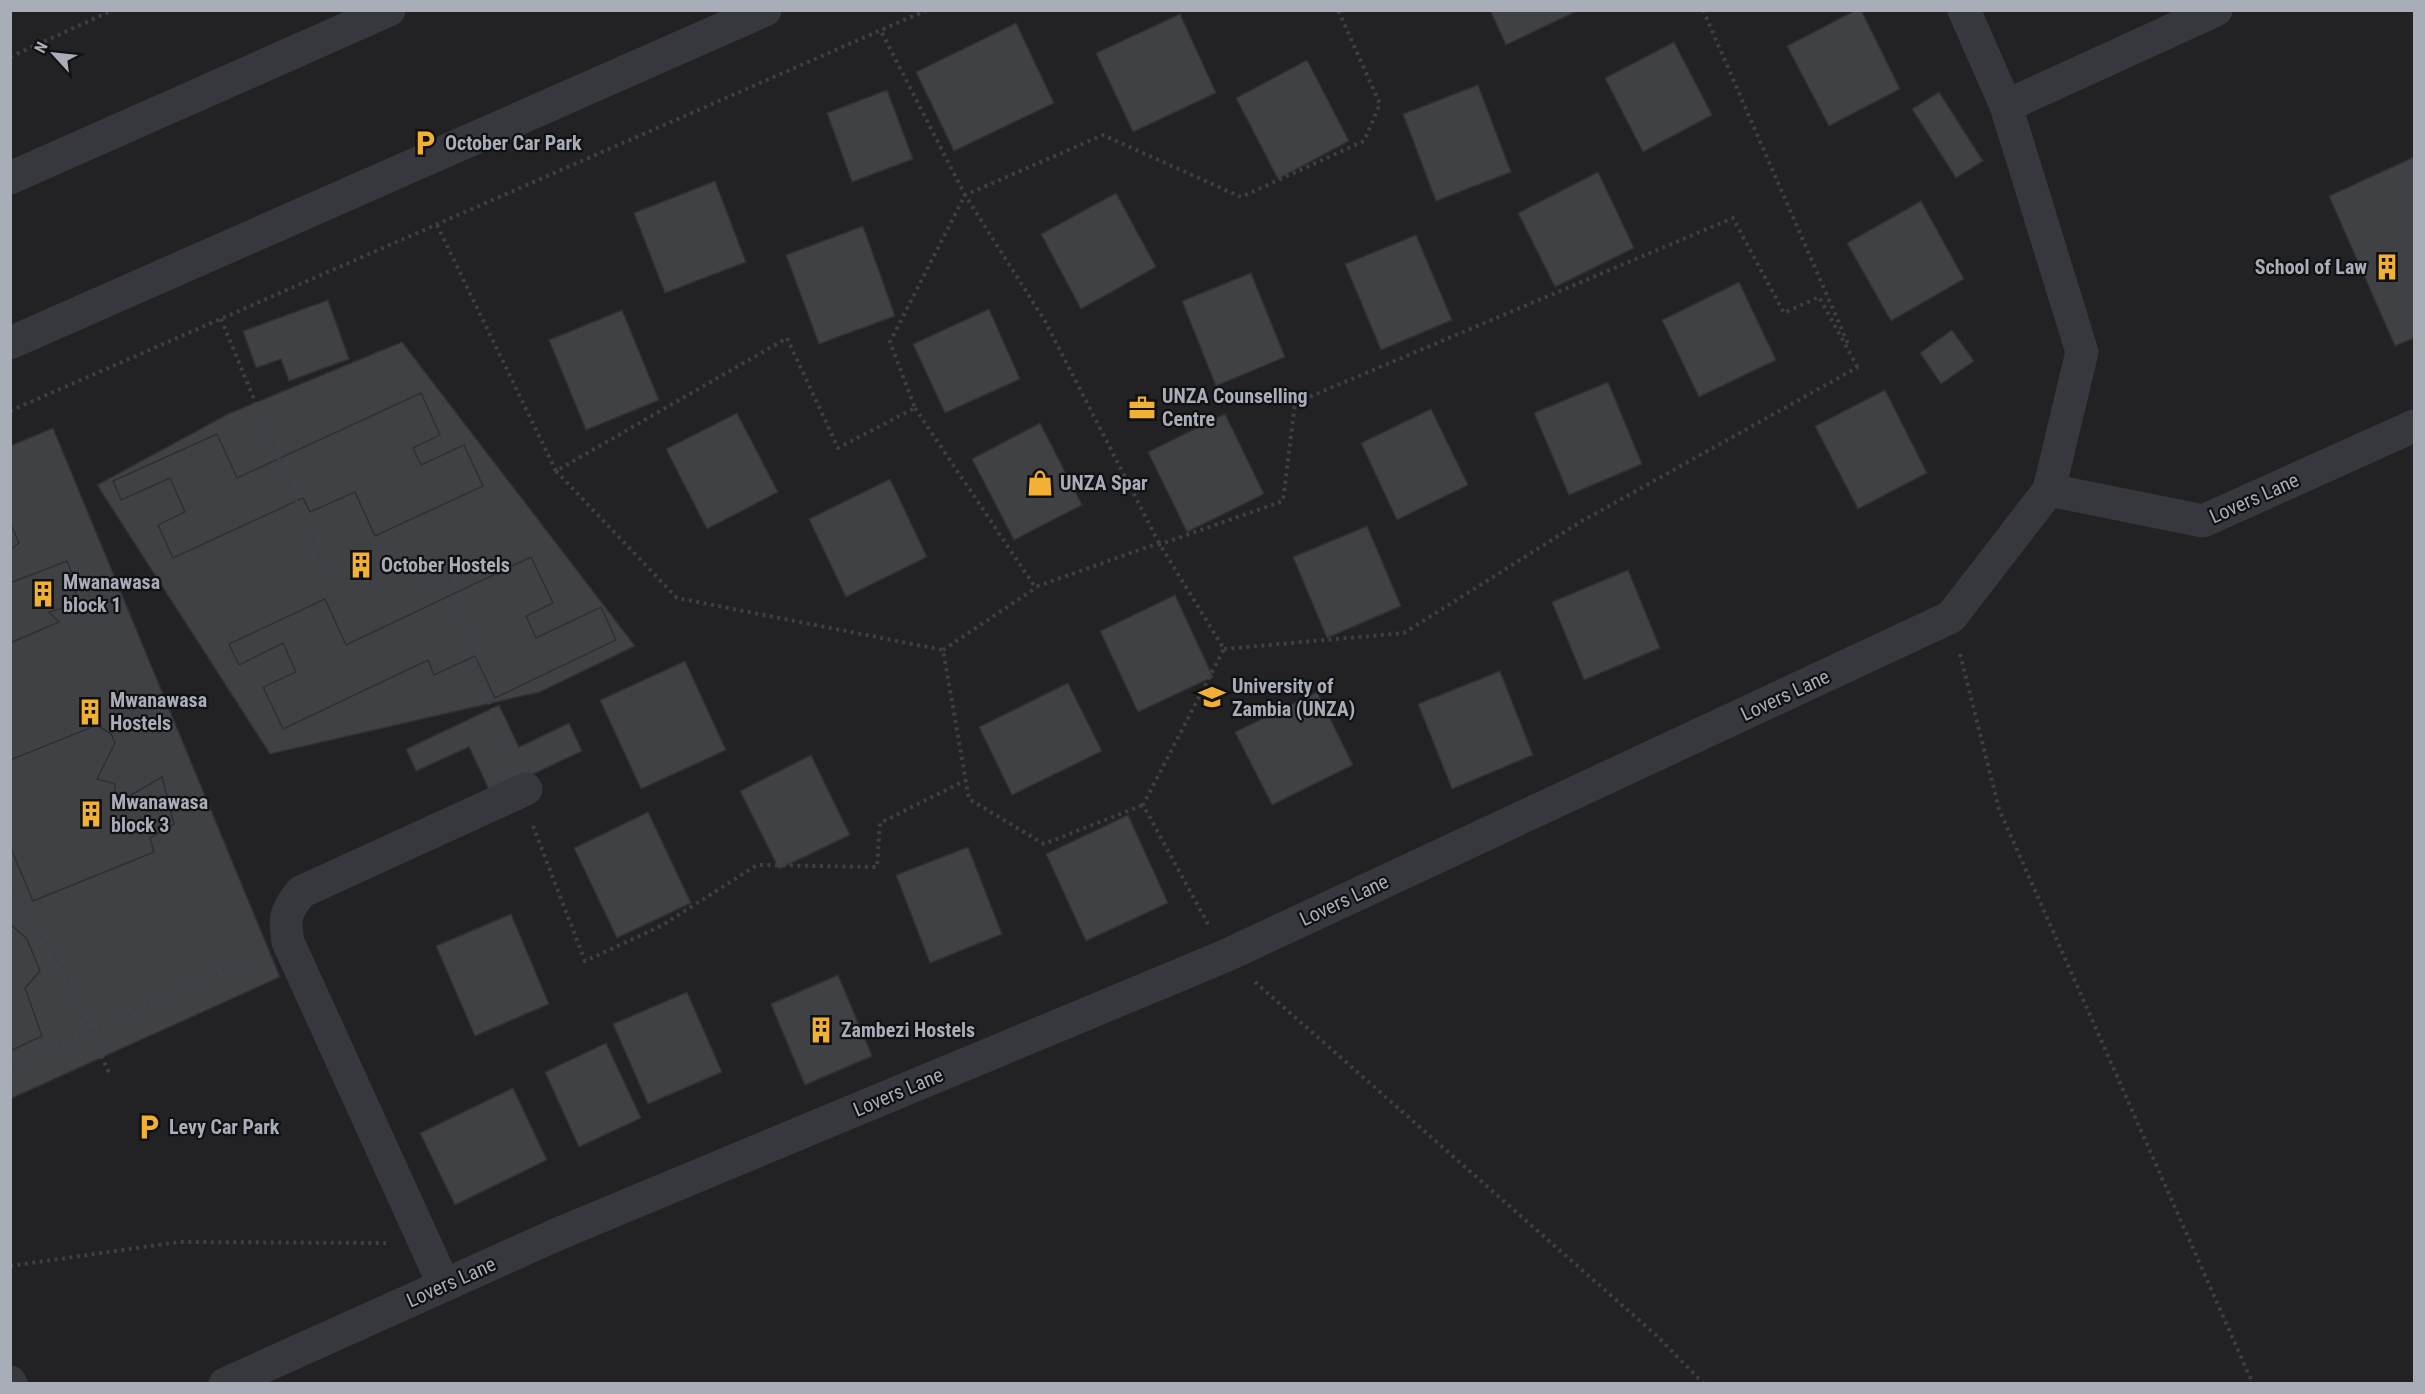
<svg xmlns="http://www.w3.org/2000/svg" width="2425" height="1394" font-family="'Roboto Condensed',sans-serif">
<rect width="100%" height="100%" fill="#161618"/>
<rect fill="#222225" x="11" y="11" width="2403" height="1372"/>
<g fill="#404145" stroke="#303034" stroke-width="1.5">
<path d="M1490 10H1579L1506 45Z"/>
<path d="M1856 10H1861L1900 89 1829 126 1787 46Z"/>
<path d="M1180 14 1216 93 1133 132 1096 53Z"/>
<path d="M1016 23 1054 103 954 151 916 72Z"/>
<path d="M1674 42 1712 115 1643 152 1605 78Z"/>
<path d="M1307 60 1349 141 1278 179 1236 98Z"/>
<path d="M1478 85 1511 172 1436 201 1403 114Z"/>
<path d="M887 90 913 159 852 182 827 113Z"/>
<path d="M1939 92 1983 161 1956 178 1912 109Z"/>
<path d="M2414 157V338L2395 346 2329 196Z"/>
<path d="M1598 172 1634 248 1555 287 1518 213Z"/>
<path d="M715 181 746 262 665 293 634 213Z"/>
<path d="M1116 193 1156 267 1081 309 1041 234Z"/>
<path d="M1921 201 1964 279 1891 321 1847 243Z"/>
<path d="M863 226 895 316 819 344 786 255Z"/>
<path d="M1416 235 1452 320 1381 350 1345 264Z"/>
<path d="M1251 273 1285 357 1216 386 1182 301Z"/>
<path d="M1739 282 1776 360 1699 397 1662 320Z"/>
<path d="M328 300 349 359 289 381 281 359 256 368 243 331Z"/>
<path d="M989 309 1020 379 945 413 913 344Z"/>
<path d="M622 310 659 400 586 430 549 340Z"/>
<path d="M1952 330 1974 361 1941 384 1920 353Z"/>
<path d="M402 342 635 646 540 692 270 754 97 485 228 414Z"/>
<path d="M1608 382 1642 464 1569 495 1534 413Z"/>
<path d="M1885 390 1927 473 1858 509 1815 426Z"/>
<path d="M421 393 440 435 413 448 421 465 464 445 483 486 375 536 355 492 310 512 303 498 173 558 158 525 185 512 170 478 121 500 113 481 217 434 237 478Z"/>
<path d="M1431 409 1468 485 1397 520 1361 443Z"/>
<path d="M737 413 778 492 707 529 666 449Z"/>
<path d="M1225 414 1264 494 1187 532 1148 452Z"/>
<path d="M1040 423 1082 505 1014 540 972 459Z"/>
<path d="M53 428 280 977 10 1099V446Z"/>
<path d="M890 479 927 557 846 597 809 519Z"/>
<path d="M10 522 19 543 10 550Z"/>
<path d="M1367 526 1401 606 1327 638 1293 557Z"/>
<path d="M531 557 553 603 526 616 536 638 601 607 616 640 495 698 475 656 434 675 428 660 283 729 263 687 296 672 283 643 239 665 229 644 325 599 346 645Z"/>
<path d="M67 561 75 581 76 604 49 612 59 622 10 643V583Z"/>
<path d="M1628 570 1660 648 1584 680 1552 602Z"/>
<path d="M1175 595 1213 677 1138 712 1100 631Z"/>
<path d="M685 661 726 750 641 789 600 700Z"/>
<path d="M1500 671 1533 755 1452 789 1418 704Z"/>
<path d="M1068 683 1102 751 1012 795 979 727Z"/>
<path d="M1317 692 1353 765 1272 805 1235 732Z"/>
<path d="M499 705 519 747 569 723 582 751 491 794 469 747 416 771 406 749Z"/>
<path d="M97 725 111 734 115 743 97 779 115 784 114 805 162 777 174 824 150 838 154 852 33 901 10 846V760Z"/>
<path d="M811 755 850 835 779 869 740 791Z"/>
<path d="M648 812 691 903 617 938 574 848Z"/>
<path d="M1128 815 1168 903 1086 941 1046 854Z"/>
<path d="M968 847 1002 934 930 963 896 875Z"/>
<path d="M511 914 549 1004 475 1036 436 946Z"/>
<path d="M10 924 27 939 40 971 25 988 42 1036 10 1051Z"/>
<path d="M838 975 872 1056 805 1085 771 1004Z"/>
<path d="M838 975 872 1056 805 1085 771 1004Z"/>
<path d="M687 992 722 1072 648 1104 613 1024Z"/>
<path d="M606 1043 641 1118 579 1147 545 1072Z"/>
<path d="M513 1088 547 1160 455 1205 420 1133Z"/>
</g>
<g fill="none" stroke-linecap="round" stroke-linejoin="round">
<g stroke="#3d3f44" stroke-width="4" stroke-dasharray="3 4.5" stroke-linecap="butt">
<path d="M1703 10 1849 346"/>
<path d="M10 57 113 10"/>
<path d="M437 225 556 471 787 338 838 448 915 408 890 342 965 195 881 31"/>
<path d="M221 319 321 561 448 581 508 757"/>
<path d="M915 408 1035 587 1159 543 1224 649 1143 805 1208 924"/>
<path d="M10 411 927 10"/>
<path d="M556 471 677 598 943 650 969 799 1044 844 1143 805"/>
<path d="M1159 543 1045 321 965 195 1103 135 1241 197 1364 141 1380 104 1338 10"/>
<path d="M1158 545 1283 501 1295 403 1733 218 1784 313 1819 297 1858 368"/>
<path d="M1224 649 1404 633 1582 521 1858 367"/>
<path d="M943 650 1037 587"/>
<path d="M1960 654 1999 809 2253 1384"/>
<path d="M533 826 585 961 661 926 757 865 877 867 880 823 966 780"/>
<path d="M10 893 58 960 110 1075"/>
<path d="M1255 982 1657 1336 1704 1384"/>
<path d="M10 1067 256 956"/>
<path d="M10 1266 179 1242 386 1243"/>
</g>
<g stroke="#37383d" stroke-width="33">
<path d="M1964 10 2006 106 2082 352 2049 490"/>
<path d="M2006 106 2216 10"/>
<path d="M10 178 389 10"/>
<path d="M10 343 765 10"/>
<path d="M444 1285 288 942C284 917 285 912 301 892L526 789"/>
<path d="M10 1382 11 1384"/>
<path d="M225 1384 558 1234 1225 956 1951 617 2049 490 2203 521 2414 426"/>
</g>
</g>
<defs>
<g id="parking-bare" transform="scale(2.07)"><path d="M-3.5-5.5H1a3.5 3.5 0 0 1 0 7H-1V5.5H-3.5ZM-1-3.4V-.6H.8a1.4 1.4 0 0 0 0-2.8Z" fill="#f2b134" stroke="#111113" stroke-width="2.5" paint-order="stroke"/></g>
<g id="building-bare" transform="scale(2.07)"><path d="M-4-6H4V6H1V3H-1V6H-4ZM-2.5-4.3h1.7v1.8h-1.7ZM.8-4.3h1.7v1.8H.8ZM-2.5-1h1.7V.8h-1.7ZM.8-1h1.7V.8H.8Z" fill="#f2b134" stroke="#111113" stroke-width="2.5" paint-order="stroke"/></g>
<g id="office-bare" transform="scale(2.07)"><path d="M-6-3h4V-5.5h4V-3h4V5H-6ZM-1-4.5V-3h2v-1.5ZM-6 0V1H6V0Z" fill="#f2b134" stroke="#111113" stroke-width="2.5" paint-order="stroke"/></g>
<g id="shop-bare" transform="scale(2.07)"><path d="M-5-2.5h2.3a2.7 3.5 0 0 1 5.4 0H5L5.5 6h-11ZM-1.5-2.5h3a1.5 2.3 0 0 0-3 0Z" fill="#f2b134" stroke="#111113" stroke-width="2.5" paint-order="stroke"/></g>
<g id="university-bare" transform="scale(2.07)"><path d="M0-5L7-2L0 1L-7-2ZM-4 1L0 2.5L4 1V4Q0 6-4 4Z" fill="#f2b134" stroke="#111113" stroke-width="2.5" paint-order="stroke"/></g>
</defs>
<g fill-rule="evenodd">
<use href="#parking-bare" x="425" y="143"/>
<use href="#building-bare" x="2387" y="267"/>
<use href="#office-bare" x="1142" y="408"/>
<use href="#shop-bare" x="1040" y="483"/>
<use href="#building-bare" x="361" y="565"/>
<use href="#building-bare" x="43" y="594"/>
<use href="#university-bare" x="1212" y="697"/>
<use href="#building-bare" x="90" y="712"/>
<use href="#building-bare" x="91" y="814"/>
<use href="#building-bare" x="821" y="1030"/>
<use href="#parking-bare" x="149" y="1127"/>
</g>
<g text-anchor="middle" stroke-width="4.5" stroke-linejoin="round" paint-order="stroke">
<g font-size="20" font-weight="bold" fill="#a8adb8" stroke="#111113" text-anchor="start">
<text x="445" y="150">October Car Park</text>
<text x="2367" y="274" text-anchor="end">School of Law</text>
<text x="1162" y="403">UNZA Counselling<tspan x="1162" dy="23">Centre</tspan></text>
<text x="1060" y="490">UNZA Spar</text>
<text x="381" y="572">October Hostels</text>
<text x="63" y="589">Mwanawasa<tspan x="63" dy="23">block 1</tspan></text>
<text x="1232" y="693">University of<tspan x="1232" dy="23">Zambia (UNZA)</tspan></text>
<text x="110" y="707">Mwanawasa<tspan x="110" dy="23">Hostels</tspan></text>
<text x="111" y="809">Mwanawasa<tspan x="111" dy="23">block 3</tspan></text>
<text x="841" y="1037">Zambezi Hostels</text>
<text x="169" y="1134">Levy Car Park</text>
</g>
<g font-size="20" fill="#a8adb8" stroke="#111113">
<text transform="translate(2254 498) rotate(-24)" y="7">Lovers Lane</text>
<text transform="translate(1785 695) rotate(-25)" y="7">Lovers Lane</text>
<text transform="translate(1344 900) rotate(-25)" y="7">Lovers Lane</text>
<text transform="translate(898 1092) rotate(-23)" y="7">Lovers Lane</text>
<text transform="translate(451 1282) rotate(-24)" y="7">Lovers Lane</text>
</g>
</g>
<rect width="2425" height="1394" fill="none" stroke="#a8adb8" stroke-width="24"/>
<g transform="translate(54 54) rotate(297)" stroke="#111113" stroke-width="4.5" paint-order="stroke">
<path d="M0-4.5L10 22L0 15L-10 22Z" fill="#a8adb8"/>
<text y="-9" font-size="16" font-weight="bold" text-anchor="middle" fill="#a8adb8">N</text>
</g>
</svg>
